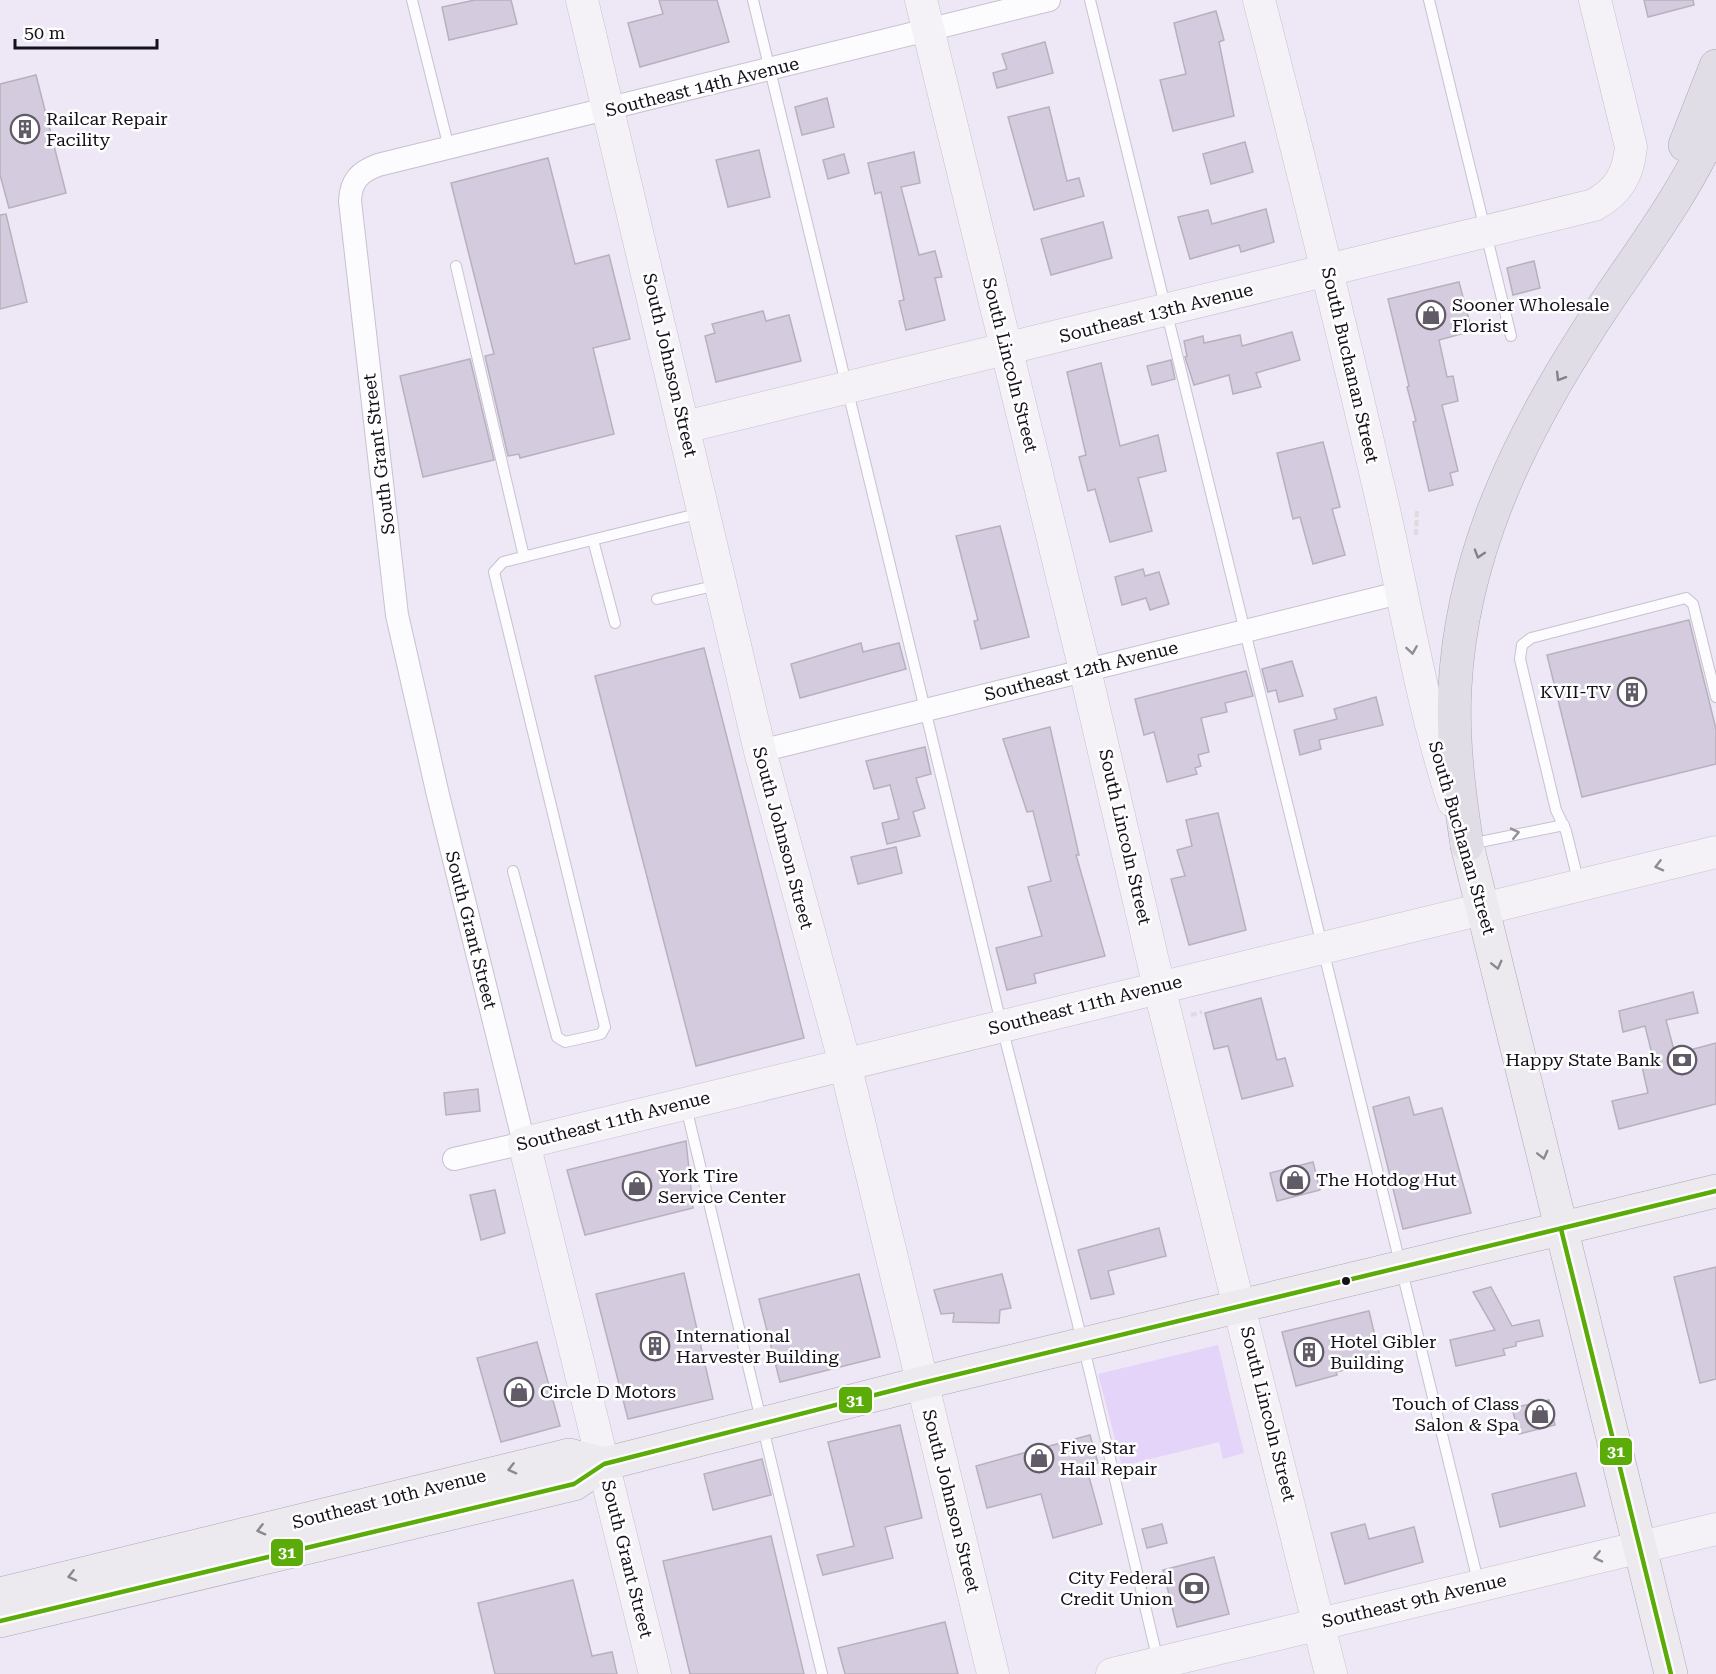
<svg xmlns="http://www.w3.org/2000/svg" width="1716" height="1674" font-family="'Roboto Serif',serif">
<rect width="100%" height="100%" fill="#eee7f6"/>
<path fill="#e5d4f9" d="M1218 1345 1244 1453 1223 1459 1219 1442 1122 1466 1098 1374Z"/>
<g fill="#d4ccde" stroke="#b6b1bd" stroke-width="1.5">
<path d="M475 0H511L517 24 449 40 442 7Z"/>
<path d="M659 0H717L729 42 640 67 628 23 663 14Z"/>
<path d="M1644 0H1693L1694 5 1648 17Z"/>
<path d="M1216 11 1224 40 1219 42 1234 116 1173 131 1160 80 1186 74 1174 23Z"/>
<path d="M1045 42 1053 73 997 88 993 73 1007 69 1002 54Z"/>
<path d="M36 75 66 193 9 208 0 175V84Z"/>
<path d="M827 98 834 127 802 135 795 107Z"/>
<path d="M1049 107 1067 181 1079 178 1084 196 1034 210 1008 117Z"/>
<path d="M1245 142 1253 172 1211 184 1203 154Z"/>
<path d="M759 150 770 197 728 207 716 160Z"/>
<path d="M914 152 920 183 901 187 919 255 935 251 942 277 935 278 945 320 906 330 899 301 904 300 881 192 875 194 868 163Z"/>
<path d="M844 154 849 173 828 179 823 160Z"/>
<path d="M548 158 575 264 609 255 630 339 593 348 614 434 520 458 519 454 508 456 485 356 494 354 451 183Z"/>
<path d="M1266 209 1274 242 1241 252 1239 245 1190 259 1178 217 1208 210 1212 224Z"/>
<path d="M6 214 27 302 0 309V215Z"/>
<path d="M1103 222 1112 258 1051 275 1041 239Z"/>
<path d="M1534 261 1540 288 1513 295 1507 268Z"/>
<path d="M1459 282 1472 331 1439 340 1447 377 1453 376 1458 401 1442 405 1458 471 1450 473 1453 485 1429 491 1413 422 1416 421 1407 387 1409 386 1388 299Z"/>
<path d="M763 311 766 321 789 315 801 361 716 382 705 336 715 333 712 324Z"/>
<path d="M1292 332 1300 360 1256 373 1261 387 1233 394 1229 375 1194 385 1185 357 1187 356 1184 341 1203 336 1204 343 1240 335 1242 346Z"/>
<path d="M470 359 494 460 423 477 400 376Z"/>
<path d="M1171 360 1175 379 1152 385 1147 366Z"/>
<path d="M1101 363 1120 446 1158 435 1166 471 1138 478 1152 531 1110 542 1095 489 1088 491 1079 457 1086 455 1067 372Z"/>
<path d="M1323 442 1340 507 1332 509 1345 555 1313 564 1300 517 1293 519 1277 453Z"/>
<path d="M1000 526 1029 637 981 649 974 621 978 620 956 536Z"/>
<path d="M1143 569 1145 576 1159 572 1169 604 1150 610 1146 598 1122 605 1115 577Z"/>
<path d="M1689 620 1716 729V764L1582 797 1547 655Z"/>
<path d="M861 643 863 652 899 643 906 669 800 698 791 664Z"/>
<path d="M704 648 804 1038 696 1066 595 676Z"/>
<path d="M1292 661 1303 696 1279 702 1276 690 1268 692 1262 669Z"/>
<path d="M1246 671 1253 696 1225 703 1227 712 1201 718 1209 752 1198 755 1201 766 1195 768 1197 774 1167 782 1154 732 1144 735 1135 699Z"/>
<path d="M1376 697 1383 725 1319 740 1321 749 1300 755 1294 730 1337 719 1334 709Z"/>
<path d="M1050 727 1079 855H1076L1105 956 1034 974 1036 983 1007 990 996 948 1042 936 1028 887 1051 881 1033 811 1027 812 1003 739Z"/>
<path d="M925 747 931 774 916 778 925 808 913 812 920 836 887 844 882 823 899 819 890 785 874 789 866 761Z"/>
<path d="M1218 813 1246 930 1189 945 1171 879 1185 876 1177 850 1192 846 1186 820Z"/>
<path d="M896 847 902 873 858 884 851 857Z"/>
<path d="M1693 992 1698 1013 1666 1020 1675 1054 1716 1043V1104L1619 1129 1612 1101 1648 1093 1641 1062 1653 1058 1645 1026 1623 1032 1619 1011Z"/>
<path d="M1261 998 1277 1060 1285 1058 1293 1086 1242 1099 1228 1046 1214 1049 1205 1013Z"/>
<path d="M478 1089 480 1111 446 1115 444 1093Z"/>
<path d="M1409 1097 1414 1115 1442 1108 1471 1213 1403 1229 1373 1107Z"/>
<path d="M686 1141 693 1208 585 1235 567 1170Z"/>
<path d="M1313 1162 1320 1190 1277 1201 1270 1173Z"/>
<path d="M495 1190 505 1233 481 1240 470 1195Z"/>
<path d="M1159 1228 1166 1256 1108 1271 1114 1294 1091 1299 1078 1250Z"/>
<path d="M1716 1267V1379L1700 1383 1674 1277Z"/>
<path d="M684 1273 713 1399 628 1419 596 1294Z"/>
<path d="M859 1274 880 1357 780 1382 759 1299Z"/>
<path d="M1002 1274 1011 1308 1000 1310 999 1323 953 1322 954 1313 941 1314 934 1290Z"/>
<path d="M1491 1287 1512 1326 1539 1320 1543 1336 1516 1342V1346L1503 1349 1505 1355 1456 1366 1450 1340 1495 1330 1473 1292Z"/>
<path d="M1369 1311 1381 1361 1336 1372 1337 1375 1296 1386 1282 1332Z"/>
<path d="M537 1342 560 1426 501 1442 477 1358Z"/>
<path d="M1549 1400 1555 1425 1519 1434 1512 1408Z"/>
<path d="M900 1425 922 1518 885 1527 893 1558 823 1575 817 1555 854 1546 828 1442Z"/>
<path d="M1090 1435 1098 1463 1086 1466 1102 1524 1053 1538 1041 1494 987 1508 976 1466Z"/>
<path d="M762 1459 771 1495 713 1510 704 1474Z"/>
<path d="M1576 1473 1585 1506 1500 1527 1492 1494Z"/>
<path d="M1162 1524 1167 1543 1147 1548 1142 1529Z"/>
<path d="M1365 1524 1369 1539 1414 1527 1423 1562 1345 1584 1331 1533Z"/>
<path d="M771 1536 804 1674H690L663 1561Z"/>
<path d="M1214 1557 1229 1614 1177 1627 1163 1570Z"/>
<path d="M573 1580 592 1656 612 1652 617 1674H495L478 1603Z"/>
<path d="M945 1622 958 1674H845L838 1648Z"/>
</g>
<g fill="none" stroke-linecap="round" stroke-linejoin="round">
<g stroke="#c7c2cf" stroke-width="12">
<g id="lane">
<path d="M412 0 449 148"/>
<path d="M753 0 1002 1027 1083 1344 1158 1661"/>
<path d="M1090 0 1479 1585"/>
<path d="M1429 0 1511 336"/>
<path d="M456 266 524 557"/>
<path d="M593 540 615 623"/>
<path d="M657 599 718 585"/>
<path d="M1470 844 1564 825"/>
<path d="M513 871 557 1037 565 1042 601 1034 605 1027 494 572 503 562 701 513"/>
<path d="M1579 884 1566 831 1556 810 1520 659 1522 645 1531 638 1686 598 1693 604 1716 697"/>
<path d="M686 1107 822 1674"/>
</g>
</g>
<g stroke="#c7c2cf" stroke-width="24">
<g id="street">
<path d="M760 751 1403 592"/>
<path d="M454 1159 524 1143 438 795 397 615 350 201C351 181 359 172 378 165L1049 0"/>
</g>
</g>
<g stroke="#c7c2cf" stroke-width="33">
<g id="secondary">
<path d="M582 0 760 751 845 1064 993 1674"/>
<path d="M921 0 1085 670 1159 987 1331 1674"/>
<path d="M1259 0C1302 167 1343 334 1382 501 1405 602 1421 702 1453 801"/>
<path d="M685 427 1594 205C1619 191 1628 175 1631 147L1595 0"/>
<path d="M655 1674 524 1143 1716 852"/>
<path d="M1112 1674 1716 1529"/>
</g>
</g>
<g stroke="#aea7b6" stroke-width="34">
<g id="primary">
<path d="M1467 845 1671 1674"/>
<path d="M0 1594 569 1455 604 1464"/>
<path d="M0 1621 574 1484 604 1464 922 1383 1716 1191"/>
</g>
</g>
<g stroke="#aea7b6" stroke-width="34">
<g id="highway">
<path d="M1685 145 1716 66"/>
<path d="M1467 845C1459 793 1452 739 1455 687 1462 554 1519 437 1590 327 1634 259 1683 198 1716 123"/>
</g>
</g>
<g stroke="#dddbdf" stroke-width="4" stroke-dasharray="6 3" stroke-linecap="butt">
<path d="M1416 535 1417 510"/>
<path d="M1191 1015 1202 1012"/>
</g>
<use href="#lane" stroke="#fcfbfe" stroke-width="10"/>
<use href="#street" stroke="#fcfbfe" stroke-width="22"/>
<use href="#secondary" stroke="#f4f2f7" stroke-width="32"/>
<use href="#primary" stroke="#eceaef" stroke-width="33"/>
<use href="#highway" stroke="#e1dde6" stroke-width="33"/>
<g stroke="#fff" stroke-width="9">
<g id="bus-1">
<path d="M1561 1229 1671 1674"/>
<path d="M0 1621 574 1484 604 1464 922 1383 1716 1191"/>
</g>
</g>
<use href="#bus-1" stroke="#5bab09" stroke-width="4.5"/>
</g>
<defs><path id="oneway-chevron" d="M-2-3.5L2.5 0L-2 3.5" fill="none" stroke-width="1.6" stroke-linecap="round" stroke-linejoin="round" transform="scale(1.5)"/></defs>
<g stroke="#85818b">
<use href="#oneway-chevron" transform="translate(1560 377) rotate(121)"/>
<use href="#oneway-chevron" transform="translate(1479 554) rotate(107)"/>
</g>
<g stroke="#908c94">
<use href="#oneway-chevron" transform="translate(1412 650) rotate(81)"/>
<use href="#oneway-chevron" transform="translate(1659 866) rotate(166)"/>
<use href="#oneway-chevron" transform="translate(1598 1557) rotate(167)"/>
</g>
<use stroke="#949198" href="#oneway-chevron" transform="translate(1515 833) rotate(-13)"/>
<g stroke="#8b8890">
<use href="#oneway-chevron" transform="translate(1497 965) rotate(76)"/>
<use href="#oneway-chevron" transform="translate(1543 1155) rotate(76)"/>
<use href="#oneway-chevron" transform="translate(512 1469) rotate(166)"/>
<use href="#oneway-chevron" transform="translate(261 1530) rotate(166)"/>
<use href="#oneway-chevron" transform="translate(72 1576) rotate(166)"/>
</g>
<defs>
<g id="building-ring" transform="scale(1.5)"><circle r="9.5" fill="#fff" stroke="#615b68" stroke-width="1.5"/><path d="M-4-6H4V6H1V3H-1V6H-4ZM-2.5-4.3h1.7v1.8h-1.7ZM.8-4.3h1.7v1.8H.8ZM-2.5-1h1.7V.8h-1.7ZM.8-1h1.7V.8H.8Z" fill="#615b68"/></g>
<g id="shop-ring" transform="scale(1.5)"><circle r="9.5" fill="#fff" stroke="#615b68" stroke-width="1.5"/><path d="M-5-2.5h2.3a2.7 3.5 0 0 1 5.4 0H5L5.5 6h-11ZM-1.5-2.5h3a1.5 2.3 0 0 0-3 0Z" fill="#615b68"/></g>
<g id="bank-ring" transform="scale(1.5)"><circle r="9.5" fill="#fff" stroke="#615b68" stroke-width="1.5"/><path d="M-6-4H6V4H-6ZM0-2.3a2.3 2.3 0 1 0 0 4.6a2.3 2.3 0 1 0 0-4.6Z" fill="#615b68"/></g>
</defs>
<g fill-rule="evenodd">
<use href="#building-ring" x="25" y="129"/>
<use href="#shop-ring" x="1431" y="315"/>
<use href="#building-ring" x="1632" y="692"/>
<use href="#bank-ring" x="1682" y="1060"/>
<use href="#shop-ring" x="1295" y="1180"/>
<use href="#shop-ring" x="637" y="1186"/>
<use href="#building-ring" x="655" y="1346"/>
<use href="#building-ring" x="1309" y="1352"/>
<use href="#shop-ring" x="519" y="1392"/>
<use href="#shop-ring" x="1540" y="1414"/>
<use href="#shop-ring" x="1039" y="1458"/>
<use href="#bank-ring" x="1194" y="1588"/>
</g>
<circle fill="#15101b" stroke="#fff" stroke-width="2" cx="1346" cy="1281" r="5"/>
<g text-anchor="middle" stroke-width="5" stroke-linejoin="round" paint-order="stroke">
<g font-size="18" fill="#15101b" stroke="#fff">
<text transform="translate(702 87) rotate(-14)" y="6">Southeast 14th Avenue</text>
<text transform="translate(1156 313) rotate(-14)" y="6">Southeast 13th Avenue</text>
<text transform="translate(670 365) rotate(77)" y="6">South Johnson Street</text>
<text transform="translate(1010 365) rotate(76)" y="6">South Lincoln Street</text>
<text transform="translate(1350 365) rotate(77)" y="6">South Buchanan Street</text>
<text transform="translate(379 454) rotate(-97)" y="6">South Grant Street</text>
<text transform="translate(1081 671) rotate(-14)" y="6">Southeast 12th Avenue</text>
<text transform="translate(1125 837) rotate(77)" y="6">South Lincoln Street</text>
<text transform="translate(783 838) rotate(75)" y="6">South Johnson Street</text>
<text transform="translate(1462 838) rotate(74)" y="6">South Buchanan Street</text>
<text transform="translate(471 930) rotate(76)" y="6">South Grant Street</text>
<text transform="translate(1085 1005) rotate(-14)" y="6">Southeast 11th Avenue</text>
<text transform="translate(613 1121) rotate(-14)" y="6">Southeast 11th Avenue</text>
<text transform="translate(1268 1414) rotate(76)" y="6">South Lincoln Street</text>
<text transform="translate(389 1499) rotate(-14)" y="6">Southeast 10th Avenue</text>
<text transform="translate(951 1501) rotate(76)" y="6">South Johnson Street</text>
<text transform="translate(627 1559) rotate(76)" y="6">South Grant Street</text>
<text transform="translate(1414 1601) rotate(-13)" y="6">Southeast 9th Avenue</text>
</g>
<g font-size="18" fill="#15101b" stroke="#fff" text-anchor="start">
<text x="46" y="125">Railcar Repair<tspan x="46" dy="21">Facility</tspan></text>
<text x="1452" y="311">Sooner Wholesale<tspan x="1452" dy="21">Florist</tspan></text>
<text x="1611" y="698" text-anchor="end">KVII-TV</text>
<text x="1661" y="1066" text-anchor="end">Happy State Bank</text>
<text x="658" y="1182">York Tire<tspan x="658" dy="21">Service Center</tspan></text>
<text x="1316" y="1186">The Hotdog Hut</text>
<text x="676" y="1342">International<tspan x="676" dy="21">Harvester Building</tspan></text>
<text x="1330" y="1348">Hotel Gibler<tspan x="1330" dy="21">Building</tspan></text>
<text x="540" y="1398">Circle D Motors</text>
<text x="1519" y="1410" text-anchor="end">Touch of Class<tspan x="1519" dy="21">Salon &amp; Spa</tspan></text>
<text x="1060" y="1454">Five Star<tspan x="1060" dy="21">Hail Repair</tspan></text>
<text x="1173" y="1584" text-anchor="end">City Federal<tspan x="1173" dy="21">Credit Union</tspan></text>
</g>
</g>
<g stroke="#fff" stroke-width="2">
<rect x="838" y="1386" width="35" height="28" rx="6" fill="#5bab09"/>
<rect x="1599" y="1437" width="34" height="29" rx="6" fill="#5bab09"/>
<rect x="270" y="1538" width="34" height="29" rx="6" fill="#5bab09"/>
</g>
<g font-size="16" text-anchor="middle" font-weight="bold" fill="#fff">
<text x="855" y="1406">31</text>
<text x="1616" y="1457">31</text>
<text x="287" y="1558">31</text>
</g>
<path d="M15 39v9h142v-9" fill="none" stroke="#15101b" stroke-width="3"/>
<text x="24" y="39" font-size="18" fill="#15101b" stroke="#ffffff" stroke-width="4.5" paint-order="stroke">50 m</text>
</svg>
